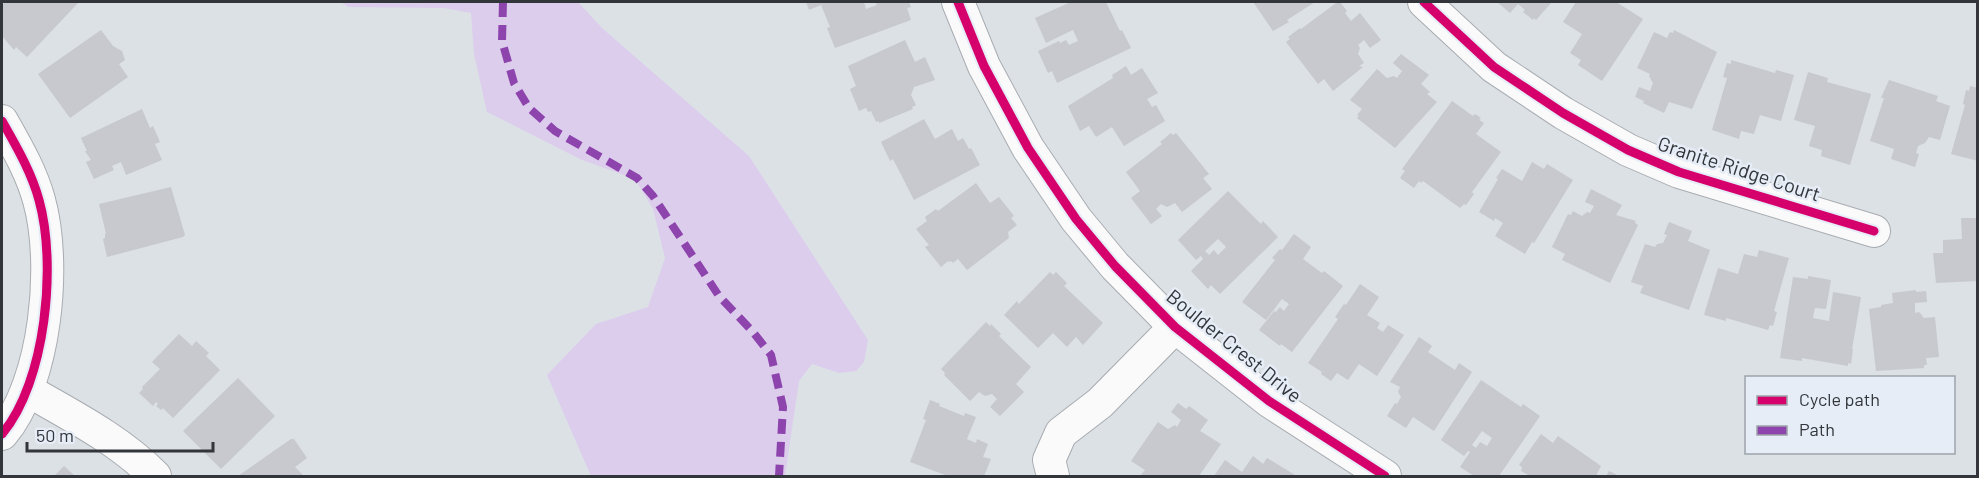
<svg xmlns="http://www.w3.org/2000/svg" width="1979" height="478" font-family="Barlow,sans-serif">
<rect width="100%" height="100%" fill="#dce1e6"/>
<path fill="#dccded" d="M341 2H578L602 28 749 156 868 340 864 362 856 371 839 373 812 364 799 381 785 476H591L547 375 596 324 648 307 665 258 653 209 635 179 582 160 487 112 474 54 471 13 444 8 348 7Z"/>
<g fill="#c7c9ce" fill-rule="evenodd">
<path d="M5 2H77L78 3 27 57 16 47 14 50 2 36V5Z"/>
<path d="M806 2H864L866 9 877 5 875 2H909L911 7 907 8 911 20 835 48 827 28 830 27 821 5 809 10Z"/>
<path d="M1071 2H1106L1120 31 1122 30 1131 48 1057 83 1052 71 1048 73 1038 51 1059 41 1060 43 1066 40 1069 45 1078 41 1073 30 1046 43 1035 18Z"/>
<path d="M1253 2H1315L1287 20 1289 22 1273 31Z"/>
<path d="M1340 2 1347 11 1345 13 1351 21 1360 13 1381 40 1370 48 1364 40 1358 45 1360 48 1358 54 1364 63 1359 66 1363 67 1333 91 1324 79 1318 84 1286 42 1290 39 1288 37 1300 28 1301 29 1336 3Z"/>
<path d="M1497 2H1552L1536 20 1534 18 1533 20 1523 12 1525 10 1518 4 1510 13Z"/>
<path d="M1576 2H1616L1643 19 1602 81 1578 65 1581 60 1570 53 1582 34 1563 22Z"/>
<path d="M101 30 113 46 122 51 125 60 119 64 128 77 70 118 38 74Z"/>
<path d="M1674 30 1717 52 1692 109 1669 102 1664 113 1643 103 1644 101 1635 97 1639 87 1650 91 1653 83 1649 76 1650 74 1637 68 1654 32 1667 38 1670 32 1673 33Z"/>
<path d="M905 40 915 62 925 57 935 80 914 87 911 95 916 105 912 107 913 109 879 123V121L876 122 871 111 868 112 866 108 859 111 850 89 856 86 848 66Z"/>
<path d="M1401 54 1429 75 1421 84 1430 92 1427 94 1437 102 1395 148 1357 118 1359 116 1357 115 1362 109 1350 100 1377 69 1387 78 1394 76 1397 78 1402 71 1393 63Z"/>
<path d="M1731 60 1775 73 1776 70 1794 75 1781 121 1760 115 1754 134 1741 131 1739 139 1712 130 1727 78 1723 77 1727 63 1731 64Z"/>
<path d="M1126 66 1131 75 1142 68 1158 93 1147 99 1152 107 1156 105 1165 121 1124 146 1112 127 1096 137 1089 126 1080 131 1068 106 1113 78 1112 75Z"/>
<path d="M1808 72 1828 78 1827 82 1871 94 1850 165 1821 156 1822 150 1809 146 1815 126 1794 120Z"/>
<path d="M1889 80 1938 96 1936 101 1950 106 1940 140 1929 137 1925 143 1918 146 1916 153 1919 154 1915 167 1891 159 1894 149 1870 141 1884 98H1881Z"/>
<path d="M1970 86 1978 88V161L1951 154 1965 105 1963 104 1966 90 1969 91Z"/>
<path d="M1452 101 1473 116 1475 114 1481 118 1479 120 1484 123 1476 134 1501 152 1472 192 1474 194 1466 205 1464 204 1460 208 1423 181 1421 183 1419 181 1414 188 1400 178 1405 171 1402 169Z"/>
<path d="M142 109 150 128 153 126 160 142 155 144 162 160 126 175 121 162 112 166 114 170 94 179 86 162 91 160 85 151H87L81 138Z"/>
<path d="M924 119 935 139 952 129 958 141 963 138 969 149 971 148 980 165 914 200 893 159 890 161 881 142Z"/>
<path d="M1171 133 1173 135 1176 133 1209 174 1203 178 1212 189 1182 212 1175 203 1167 207 1161 204 1156 209 1162 216 1151 224 1131 198 1140 191 1126 172 1162 144 1160 142Z"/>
<path d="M1532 162 1544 169 1547 164 1573 180 1534 243 1532 242 1525 254 1495 236 1503 223 1495 218 1494 221 1479 212 1498 179 1496 178 1502 169 1522 181Z"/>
<path d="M976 183 990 203 999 197 1014 216 1011 218 1017 225 1008 232 1009 238 967 270 958 259 953 263 951 261 949 262 948 261 941 267 925 247 929 245 916 229 927 221 925 217 936 209 938 211Z"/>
<path d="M171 187 185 235 183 237 107 257 103 239 105 238V234H106L99 204Z"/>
<path d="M1591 189 1622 205 1616 215 1636 221 1635 223 1638 225 1610 283 1562 260 1565 254 1552 247 1568 214 1571 215 1573 211 1582 216 1587 212 1590 213 1594 206 1585 202Z"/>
<path d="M1228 191 1261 224 1263 221 1278 237 1220 294 1211 285 1208 289 1191 271 1203 259 1201 256 1196 260 1178 240ZM1218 239 1226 247 1218 255 1214 250 1209 255 1205 251Z"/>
<path d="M1961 218H1978V281L1936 283 1933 253H1943V240L1962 239Z"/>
<path d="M1669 222 1692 231 1688 241 1710 250 1689 310 1640 293 1643 286 1631 282 1645 244 1655 247 1657 244 1663 243 1667 235 1664 234Z"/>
<path d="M1294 234 1311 247 1303 259 1322 273 1324 271 1343 286 1292 352 1281 344 1280 346 1259 330 1274 311 1276 312 1280 307 1284 311 1289 304 1282 299 1266 320 1242 302 1275 260 1272 258 1280 249 1282 250Z"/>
<path d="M1759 250 1789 258 1774 311 1777 312 1773 326 1770 325 1768 330 1726 318V321L1704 315 1718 268 1738 274 1744 254 1757 257Z"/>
<path d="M1050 272 1053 275 1056 272 1067 283 1064 286 1103 323 1083 345 1076 337 1067 347 1053 333 1038 348 1004 315 1017 301 1019 304Z"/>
<path d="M1808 276 1831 280 1826 309 1815 308 1813 318 1829 321 1833 292 1861 297 1852 349H1853L1851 364 1848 363V366L1802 358V361L1780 358 1793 277 1808 279Z"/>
<path d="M1360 284 1379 297 1367 315 1380 323 1377 328 1383 332 1388 325 1404 335 1377 376 1359 364 1348 380 1337 373 1331 381 1321 374 1322 372 1308 363 1338 319 1335 317 1344 304 1346 305Z"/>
<path d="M1916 290V292L1926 291 1927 302 1915 303V313L1919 312 1924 318 1935 317 1939 357 1926 358 1927 365H1924V368L1876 371 1869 309 1881 307V305L1893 303 1892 293Z"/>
<path d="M986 322 990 326 991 324 1001 334 999 336 1031 367 1016 384 1024 392 1000 416 990 407 997 399 992 394 985 396 979 392 970 401 944 375 945 373 941 369Z"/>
<path d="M179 334 192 346 196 341 209 353 206 356 220 370 173 418 163 408 161 410 156 406 158 404 156 402 153 406 139 393 143 389 142 387 160 369 152 362Z"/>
<path d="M1419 337 1432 346 1428 352 1455 370 1459 363 1472 372 1434 431 1413 417 1406 428 1387 416 1395 403 1397 404 1401 397 1398 392 1400 387 1390 382Z"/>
<path d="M238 378 275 416 221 469 183 431Z"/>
<path d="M1481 380 1521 407 1523 404 1540 416 1499 476H1474L1460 467 1470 452 1468 451 1464 456 1441 440ZM1482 431 1492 438 1487 446 1480 442 1476 448 1472 445Z"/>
<path d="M930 400 940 404 939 406 964 416 965 413 976 417 967 439 976 443 977 439 988 444 983 457 991 459 984 476H948L910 462 926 420 923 419Z"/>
<path d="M1178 403 1186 409 1189 406 1208 420 1200 431 1221 444 1199 476H1140L1145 470 1131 461 1158 422 1168 429 1175 425 1177 427 1181 420 1171 412Z"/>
<path d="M1541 434 1553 443 1558 436 1601 466 1596 476H1530L1521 471 1522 467 1519 465Z"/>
<path d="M291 439H294L307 458 295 467 304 476H238Z"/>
<path d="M1253 456 1263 464 1267 458 1295 475 1214 476 1225 460 1242 472Z"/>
<path d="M64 466 75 476H54Z"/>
<path d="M1609 471 1619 476H1606Z"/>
</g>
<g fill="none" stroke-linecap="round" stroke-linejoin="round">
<g stroke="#a8acb0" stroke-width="34">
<g id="minor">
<path d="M958 2 984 66 1028 148 1076 219 1115 266 1175 327 1269 401 1385 476"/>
<path d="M1424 2 1494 67 1563 113 1628 150 1679 172 1874 231"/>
<path d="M2 121C16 146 31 171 39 200 57 264 46 382 2 434"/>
<path d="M27 390C72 416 118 439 155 476"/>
<path d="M1053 476 1049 460 1061 433 1100 403 1175 327"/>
</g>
</g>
<use href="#minor" stroke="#fafafb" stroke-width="32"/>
<path stroke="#8e44ad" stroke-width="8" stroke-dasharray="15 8" stroke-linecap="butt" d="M503 2 502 41 514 83 529 108 555 131 637 178 653 196 719 296 753 332 771 355 783 407 779 476"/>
<g stroke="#e6edf7" stroke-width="13">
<g id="cycleway">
<path d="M958 2 984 66 1028 148 1076 219 1115 266 1175 327 1269 401 1385 476"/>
<path d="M1424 2 1494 67 1563 113 1628 150 1679 172 1874 231"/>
<path d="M2 121C16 146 31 171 39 200 57 264 46 382 2 434"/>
</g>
</g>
<use href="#cycleway" stroke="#d6006c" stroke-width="9"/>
</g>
<g text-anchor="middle" stroke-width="5" stroke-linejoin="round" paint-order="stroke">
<g font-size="20" fill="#323539" stroke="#e6edf7">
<text transform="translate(1739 169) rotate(18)" y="7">Granite Ridge Court</text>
<text transform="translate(1234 346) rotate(39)" y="7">Boulder Crest Drive</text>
</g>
</g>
<rect width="1979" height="478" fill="none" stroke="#323539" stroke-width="6"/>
<rect x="1745" y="376" width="210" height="78" fill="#e6edf7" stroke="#9ea3ab" stroke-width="1.5"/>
<rect x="1757" y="396" width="30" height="9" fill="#d6006c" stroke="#9ea3ab" stroke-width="1.5"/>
<text x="1799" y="406" font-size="18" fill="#323539">Cycle path</text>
<rect x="1757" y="426" width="30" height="9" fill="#8e44ad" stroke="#9ea3ab" stroke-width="1.5"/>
<text x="1799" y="436" font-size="18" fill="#323539">Path</text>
<path d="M27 442v9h186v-9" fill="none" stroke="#323539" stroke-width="3"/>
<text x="36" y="442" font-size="18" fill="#323539" stroke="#e6edf7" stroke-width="4.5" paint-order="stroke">50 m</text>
</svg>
